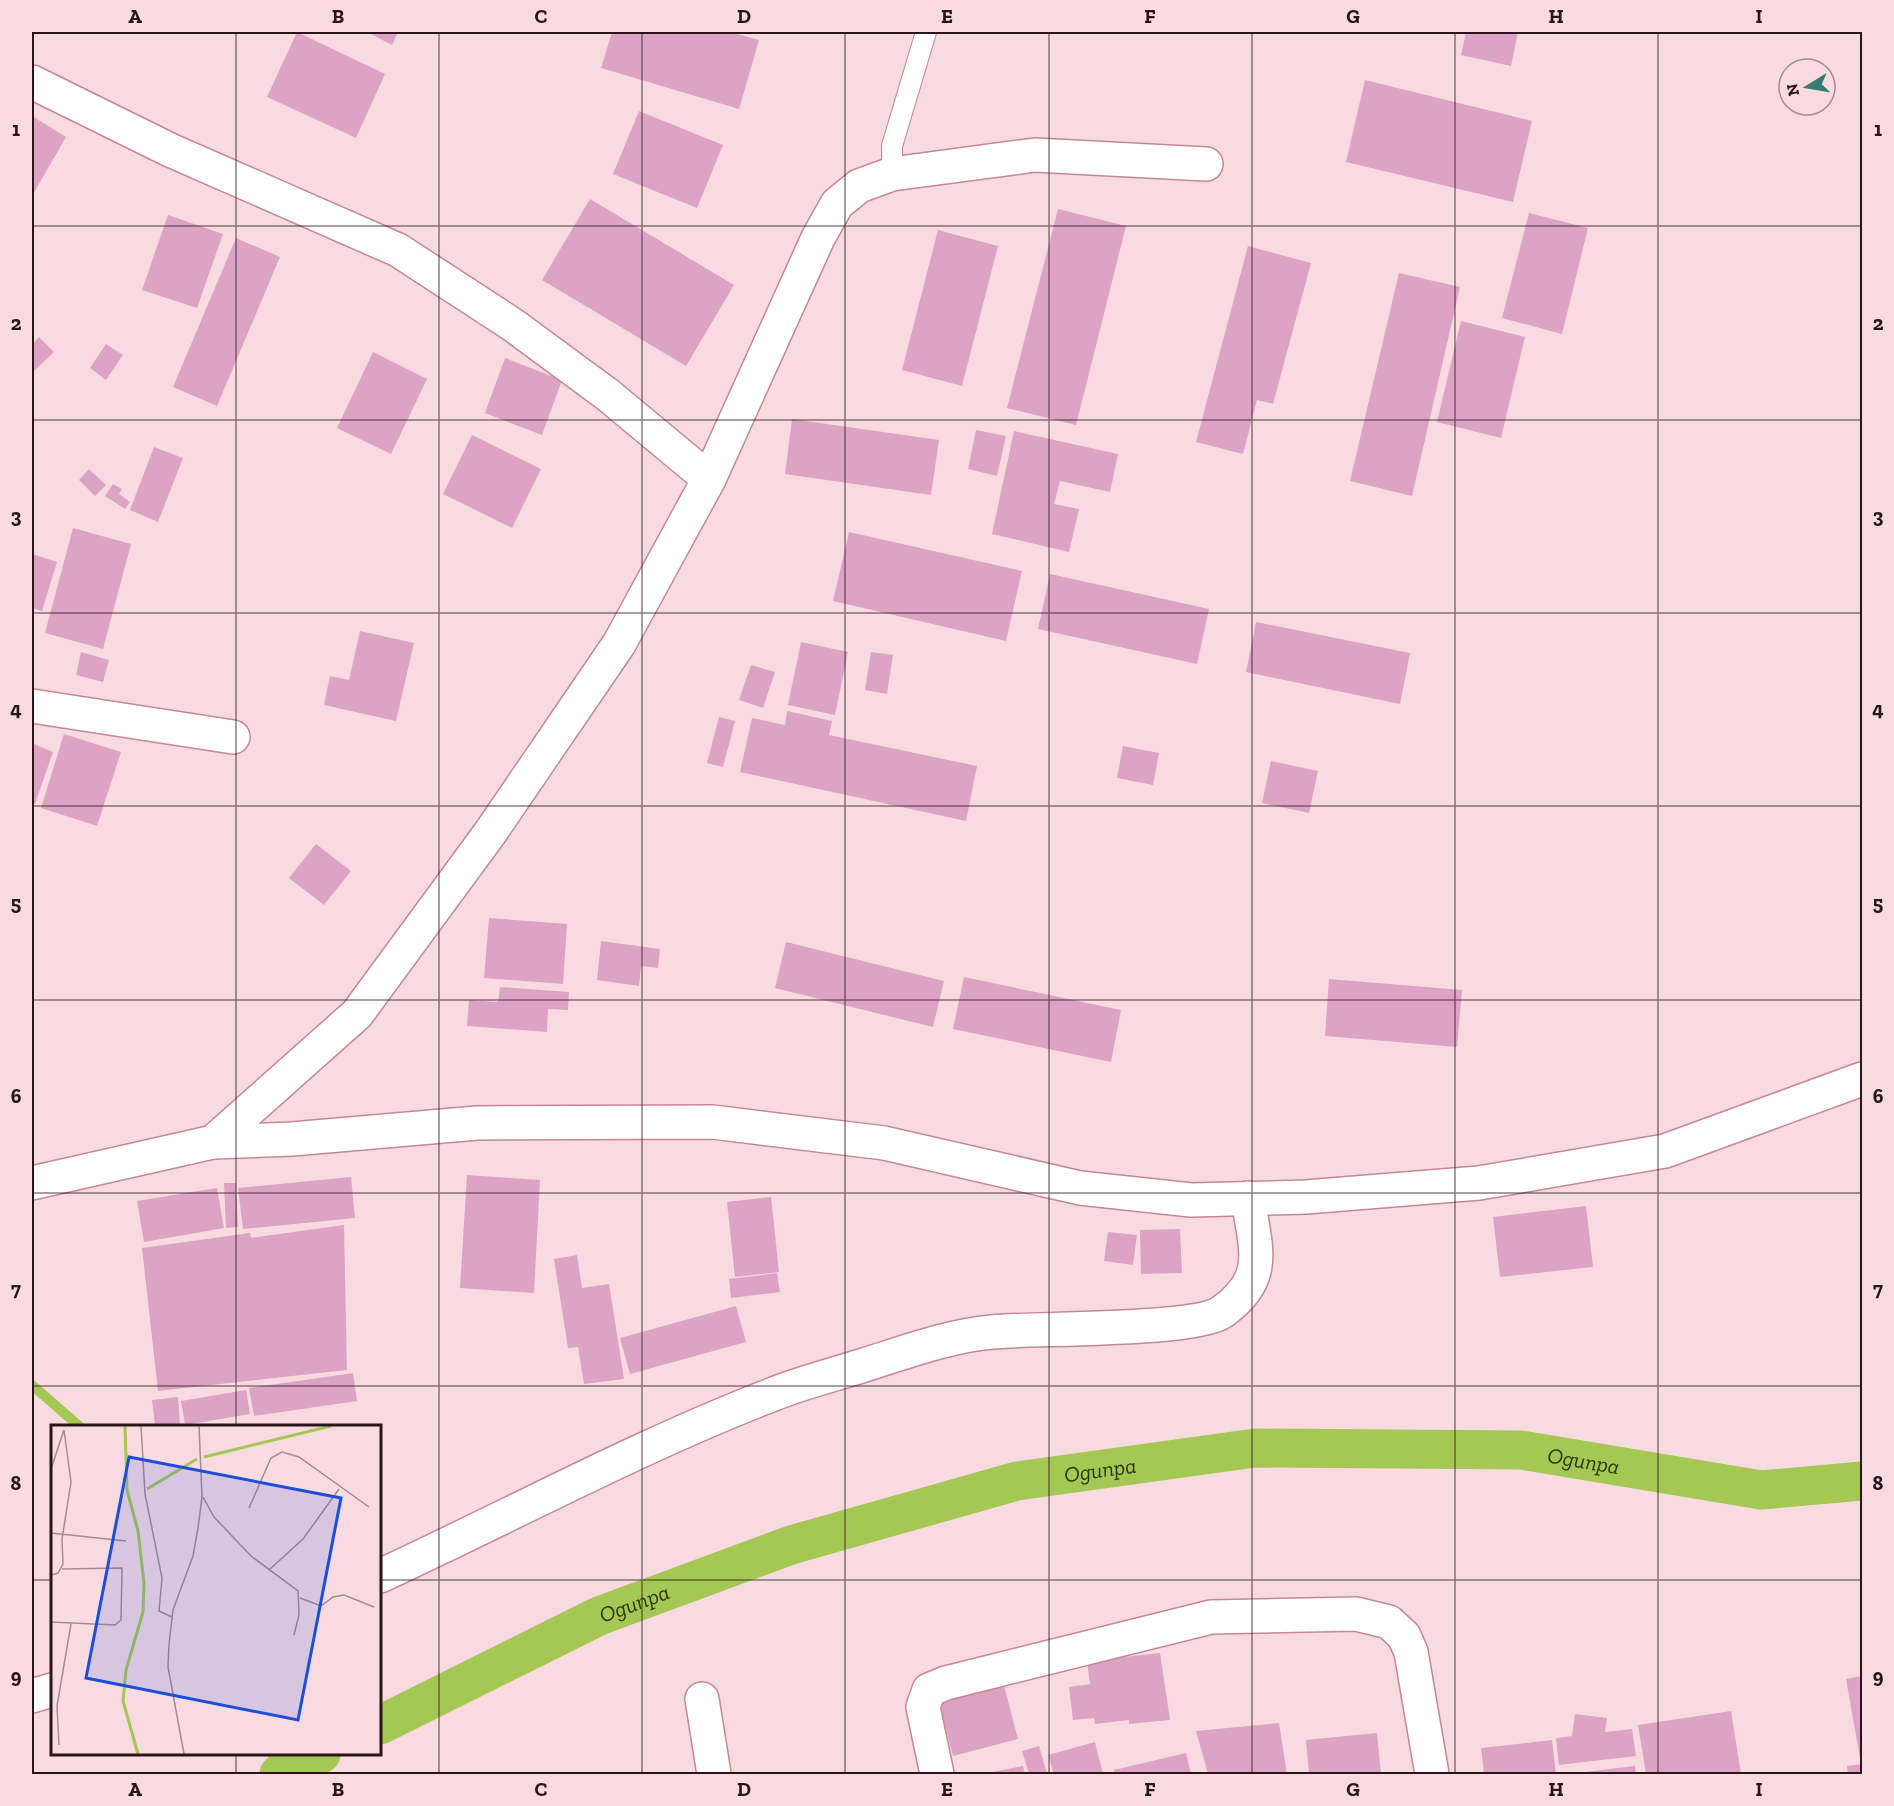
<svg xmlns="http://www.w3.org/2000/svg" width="1894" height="1806" font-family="'Zilla Slab',serif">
<rect width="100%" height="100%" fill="#f8dbe1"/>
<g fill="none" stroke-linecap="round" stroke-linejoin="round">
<g stroke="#a5c753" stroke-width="10">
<path d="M32 1385 79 1426"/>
<path d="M273 1754 278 1774"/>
</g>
<g stroke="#a5c753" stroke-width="39">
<path id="s1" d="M380 1725 599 1616 791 1545 1017 1481 1255 1448 1521 1450 1761 1490 1862 1481"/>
<path d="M279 1774 321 1754"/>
</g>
</g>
<g fill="#dda3c4">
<path d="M297 32 385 74 356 138 267 97Z"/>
<path d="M367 32H398L392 45Z"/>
<path d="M612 32H730L759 40 739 109 601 68Z"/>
<path d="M1466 32H1518L1511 66 1461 55Z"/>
<path d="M1365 80 1532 121 1513 202 1346 162Z"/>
<path d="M639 111 723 145 697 208 613 174Z"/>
<path d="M32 116 66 137 32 196Z"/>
<path d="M590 199 734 285 686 366 542 280Z"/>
<path d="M1058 209 1126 226 1076 425 1007 408Z"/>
<path d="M1529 213 1588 228 1562 334 1502 318Z"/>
<path d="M168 215 223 234 197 308 142 290Z"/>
<path d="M938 230 998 246 962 386 902 370Z"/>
<path d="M236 238 280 257 217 406 173 387Z"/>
<path d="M1248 246 1311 263 1273 404 1257 400 1243 454 1196 442Z"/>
<path d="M1399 273 1460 287 1412 496 1350 481Z"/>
<path d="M1461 321 1525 337 1501 438 1437 422Z"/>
<path d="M39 337 54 352 34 371 32 368V345Z"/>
<path d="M106 344 123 355 106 380 90 368Z"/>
<path d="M373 352 427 379 391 454 337 428Z"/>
<path d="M505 358 562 380 542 435 485 413Z"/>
<path d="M792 419 939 440 931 495 785 474Z"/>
<path d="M976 430 1006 436 997 476 968 469Z"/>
<path d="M1014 431 1118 454 1110 492 1060 481 1054 504 1079 509 1069 552 992 534Z"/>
<path d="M472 435 541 469 512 528 443 494Z"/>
<path d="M154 447 183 458 158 522 130 510Z"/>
<path d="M89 469 106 485 95 496 79 480Z"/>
<path d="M113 484 122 489 119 494 130 502 125 509 105 496Z"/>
<path d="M73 528 131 544 103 649 45 633Z"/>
<path d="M849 532 1022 571 1006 641 833 601Z"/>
<path d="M32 554 57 562 42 611 32 608Z"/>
<path d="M1050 574 1209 609 1197 664 1038 629Z"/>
<path d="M1256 622 1410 653 1400 704 1246 672Z"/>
<path d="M360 631 414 643 396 721 324 705 330 676 349 680Z"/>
<path d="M801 642 848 652 835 715 788 705Z"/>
<path d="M81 652 109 660 103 682 76 675Z"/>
<path d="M871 652 893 655 887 694 865 690Z"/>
<path d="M751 665 775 672 763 708 739 700Z"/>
<path d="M787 711 832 721 829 735 977 766 966 821 740 772 752 718 785 725Z"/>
<path d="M719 717 735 721 723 767 707 763Z"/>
<path d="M64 734 121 752 97 826 41 808Z"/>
<path d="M32 743 53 752 35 804 32 803Z"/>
<path d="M1123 746 1159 753 1153 785 1117 778Z"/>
<path d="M1271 761 1318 771 1309 813 1262 803Z"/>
<path d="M316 844 351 871 324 905 289 878Z"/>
<path d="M489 918 567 924 563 984 484 978Z"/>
<path d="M601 941 660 949 658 968 641 966 639 986 597 980Z"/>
<path d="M786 942 944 981 933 1027 775 988Z"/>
<path d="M964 977 1121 1010 1111 1062 953 1029Z"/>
<path d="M1329 979 1462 990 1457 1047 1325 1036Z"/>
<path d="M500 987 569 992 568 1010 548 1009 547 1032 467 1026 469 1000 498 1002Z"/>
<path d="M467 1175 540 1180 534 1293 460 1288Z"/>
<path d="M351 1177 355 1218 243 1229 238 1188Z"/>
<path d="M224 1183H236L238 1227 226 1228Z"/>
<path d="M217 1188 224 1228 144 1242 137 1201Z"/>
<path d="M771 1197 779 1272 735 1277 727 1202Z"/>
<path d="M1586 1206 1593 1267 1500 1277 1493 1217Z"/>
<path d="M344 1225 347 1370 158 1391 142 1248 250 1233 251 1238Z"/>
<path d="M1180 1229 1182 1273 1141 1274 1140 1230Z"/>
<path d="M1108 1232 1137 1235 1133 1265 1104 1261Z"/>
<path d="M577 1255 582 1288 609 1284 624 1379 584 1384 578 1347 568 1348 554 1259Z"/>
<path d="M777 1273 780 1292 731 1298 729 1279Z"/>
<path d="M736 1306 746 1342 630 1374 620 1338Z"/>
<path d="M353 1373 357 1401 254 1416 249 1388Z"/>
<path d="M246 1390 250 1414 185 1425 181 1401Z"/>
<path d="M178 1397 180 1426H155L152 1400Z"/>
<path d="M1160 1653 1170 1720 1129 1724V1720L1095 1724 1094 1718 1073 1720 1069 1687 1090 1684 1087 1661Z"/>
<path d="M1862 1676V1757L1860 1758 1846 1679Z"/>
<path d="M1002 1678 1018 1739 953 1756 937 1695Z"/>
<path d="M1731 1711 1741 1774H1646L1638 1725Z"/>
<path d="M1575 1714 1607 1718 1605 1732 1632 1729 1636 1756 1559 1765 1556 1738 1572 1736Z"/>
<path d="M1279 1723 1287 1774H1208L1196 1731Z"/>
<path d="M1377 1733 1381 1774H1309L1306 1740Z"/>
<path d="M1552 1740 1556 1774H1484L1481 1748Z"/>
<path d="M1095 1742 1103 1774H1054L1048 1755Z"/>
<path d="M1039 1746 1047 1774H1029L1022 1751Z"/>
<path d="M1186 1753 1191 1774H1115L1114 1770Z"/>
<path d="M1862 1764V1774H1848L1847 1766Z"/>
<path d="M1023 1766 1025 1774H988L987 1773Z"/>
<path d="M1635 1766 1636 1774H1576V1773Z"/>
</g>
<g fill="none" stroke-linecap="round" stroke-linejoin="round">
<g stroke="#c78796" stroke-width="22">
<path id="lane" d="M892 174V146L926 32"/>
</g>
<g stroke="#c78796" stroke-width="36">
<g id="street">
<path d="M32 82 170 150 398 250 513 325 608 395 709 479"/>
<path d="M32 706 233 737"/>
<path d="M213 1142 357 1014 490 833 619 644 709 479 818 238 837 204 859 186 892 174 1035 155 1206 164"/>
<path d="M32 1183 213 1142 292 1139 477 1123 713 1122 884 1143 1080 1188 1191 1200 1306 1197 1479 1183 1665 1151 1862 1079"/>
<path d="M380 1576C510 1516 637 1447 771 1395 800 1383 833 1375 864 1365 906 1352 948 1336 992 1332 1034 1328 1195 1331 1222 1312 1270 1278 1255 1248 1248 1198"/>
<path d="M32 1696 52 1690"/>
<path d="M702 1699 714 1774"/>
<path d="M937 1774 923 1707 929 1690 946 1683 1211 1617 1356 1614 1389 1622 1404 1636 1411 1652 1432 1774"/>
</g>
</g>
<use href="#lane" stroke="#fff" stroke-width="20"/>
<use href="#street" stroke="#fff" stroke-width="33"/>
</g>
<path fill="none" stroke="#2c141b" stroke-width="1.5" stroke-opacity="0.55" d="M236 32V1426M439 32V1774M642 32V1774M845 32V1774M1049 32V1774M1252 32V1774M1455 32V1774M1658 32V1774M32 226H1862M32 420H1862M32 613H1862M32 806H1862M32 1000H1862M32 1193H1862M32 1386H1862M32 1580H52M380 1580H1862M236 1754V1774"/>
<g text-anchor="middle" stroke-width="4.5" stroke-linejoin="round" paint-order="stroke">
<g font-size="22" font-style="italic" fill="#2b3807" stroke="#f8dbe1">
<text dy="8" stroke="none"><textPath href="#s1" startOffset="1254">Ogunpa</textPath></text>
<text dy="8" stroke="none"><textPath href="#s1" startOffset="768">Ogunpa</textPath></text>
<text dy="8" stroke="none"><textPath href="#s1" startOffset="282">Ogunpa</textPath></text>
</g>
</g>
<g transform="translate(51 1425)">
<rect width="330" height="330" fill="#f8dbe1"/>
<path fill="none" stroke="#a5c753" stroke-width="3" d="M74 1 76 65 87 106 93 158 92 187 75 245 72 276 87 329M153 32 280 1M96 64 146 34"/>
<path fill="none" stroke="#a68b92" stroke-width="1.5" d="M90 1 94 69 111 153 108 186 121 192M0 44 13 5M152 72 163 92 200 131 247 166 248 190 243 210M198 83 220 33 231 27 248 32 318 82M0 108 75 116M218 145 252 114 288 64M0 150 7 148 12 139 11 114 20 57 13 5M249 173 270 181 282 172 293 170 323 182M0 197 64 200 70 195 71 143 11 144M8 320 6 281 20 199M133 329 117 242 118 219 122 185 142 131 147 103 151 72 148 1"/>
<path fill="#1d4ed8" fill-opacity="0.15" stroke="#1d4ed8" stroke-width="3" d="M78 32 290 73 247 295 35 253Z"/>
<rect width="330" height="330" fill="none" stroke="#2c141b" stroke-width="3"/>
</g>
<rect width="1894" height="1806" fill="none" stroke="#f8dbe1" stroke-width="66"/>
<g transform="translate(1807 87) rotate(259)"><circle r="28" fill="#f8dbe1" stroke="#a68b92" stroke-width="1.5"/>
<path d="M0-4.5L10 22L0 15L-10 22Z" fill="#367c73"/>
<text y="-9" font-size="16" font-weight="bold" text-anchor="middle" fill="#2c141b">N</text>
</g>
<rect x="33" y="33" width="1828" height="1740" fill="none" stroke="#2c141b" stroke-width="2"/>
<g font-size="20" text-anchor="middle" font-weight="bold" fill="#2c141b">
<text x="135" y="23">A</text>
<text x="338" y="23">B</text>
<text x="541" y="23">C</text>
<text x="744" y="23">D</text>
<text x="947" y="23">E</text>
<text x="1150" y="23">F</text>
<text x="1353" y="23">G</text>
<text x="1556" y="23">H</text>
<text x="1759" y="23">I</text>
<text x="16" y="136">1</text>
<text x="1878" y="136">1</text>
<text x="16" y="330">2</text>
<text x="1878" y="330">2</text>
<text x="16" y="523">3</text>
<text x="1878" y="523">3</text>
<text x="16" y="716">4</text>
<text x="1878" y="716">4</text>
<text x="16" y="910">5</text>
<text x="1878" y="910">5</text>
<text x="16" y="1103">6</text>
<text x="1878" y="1103">6</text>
<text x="16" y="1296">7</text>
<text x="1878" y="1296">7</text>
<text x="16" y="1490">8</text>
<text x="1878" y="1490">8</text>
<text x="16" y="1683">9</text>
<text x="1878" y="1683">9</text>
<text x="135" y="1796">A</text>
<text x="338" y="1796">B</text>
<text x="541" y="1796">C</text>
<text x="744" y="1796">D</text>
<text x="947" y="1796">E</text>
<text x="1150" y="1796">F</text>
<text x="1353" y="1796">G</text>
<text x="1556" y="1796">H</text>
<text x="1759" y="1796">I</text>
</g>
</svg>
